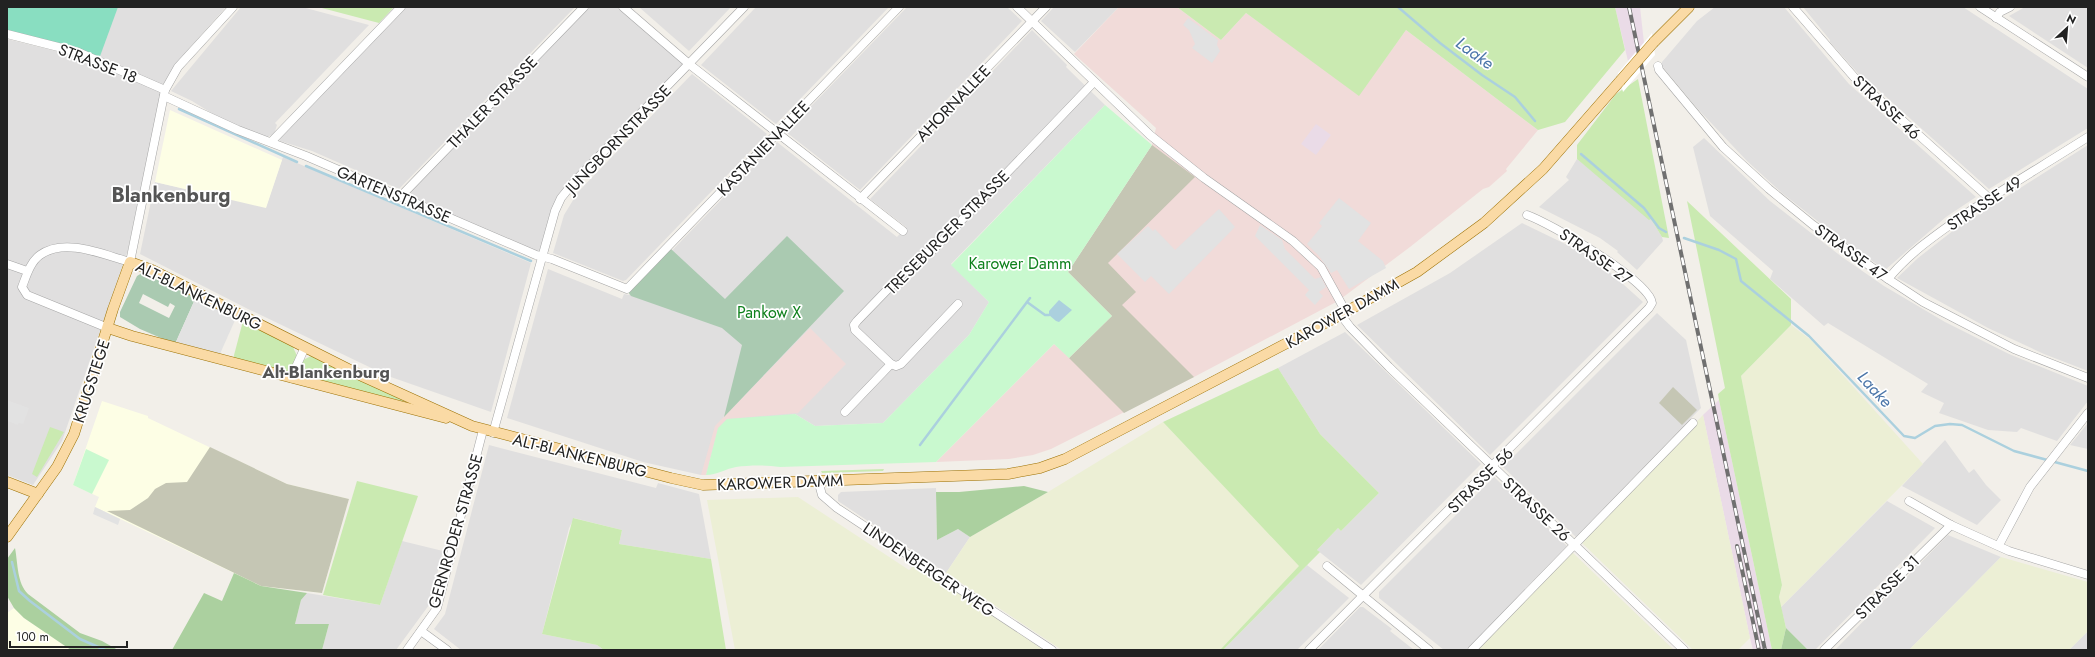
<svg xmlns="http://www.w3.org/2000/svg" width="2095" height="657" font-family="Jost,sans-serif">
<rect width="100%" height="100%" fill="#f2efe9"/>
<g fill="#e0dfdf">
<path d="M7 7H226L177 62 162 86 78 49Z"/>
<path d="M241 7H302L369 25 275 123 277 125 274 134 267 137 221 119 192 101 171 91Z"/>
<path d="M404 7H575L399 189 312 151 280 141 279 138Z"/>
<path d="M589 7H620L683 63 682 66 572 181 539 252 409 197 412 190Z"/>
<path d="M639 7H731L689 51Z"/>
<path d="M756 7H889L776 124 701 65Z"/>
<path d="M907 7H1007L1022 21 860 190 786 132Z"/>
<path d="M1054 7H1119L1075 52 1041 21Z"/>
<path d="M1715 7H1784L1849 84 1976 197 1946 217 1885 270 1834 234 1782 193 1747 161 1696 107 1662 66V62L1697 21Z"/>
<path d="M1803 7H1963L2088 89V128L1989 189 1866 79 1864 80 1830 42V40Z"/>
<path d="M2025 7H2088V68L2009 16Z"/>
<path d="M1032 30 1067 65 1066 67 1105 105 951 264 989 302 969 335 883 423 815 426 795 414 718 429 706 475H701L643 462 507 418 548 269 622 299 624 294 629 295 777 142 897 237 906 227 870 199Z"/>
<path d="M7 39 76 56 161 92 128 250 62 441 33 485 7 475Z"/>
<path d="M692 74 767 134 626 280 623 281 553 253 564 215 578 192Z"/>
<path d="M1704 138 1770 201 1842 257 1884 286 1945 322 2009 354 2088 386V401L2057 441 2021 428 2017 432 1988 430 1939 413 1944 403 1921 392 1928 384 1828 323 1824 326 1770 279 1773 271 1710 216 1693 147Z"/>
<path d="M2088 145V371L2044 354 1988 328 1897 278 1918 258 1954 230Z"/>
<path d="M283 157 531 263 491 412 388 376 248 309 140 254 155 182 266 207Z"/>
<path d="M1577 159 1651 219 1662 237 1663 241 1637 270 1617 252 1618 251 1600 238 1539 207 1569 180 1566 177Z"/>
<path d="M1522 223 1586 254 1604 267 1643 302 1490 455 1357 325 1450 273Z"/>
<path d="M1657 313 1686 340 1701 408 1576 537 1503 467Z"/>
<path d="M1345 332 1481 464 1361 585 1317 550 1338 528 1341 531 1379 493 1320 434 1278 368Z"/>
<path d="M2088 423V449L2070 445Z"/>
<path d="M1945 440 1969 473 1974 469 1986 485 2001 500 1977 525 1902 486Z"/>
<path d="M489 445 656 488 658 483 699 494 711 559 619 544 622 530 574 518 569 528 542 634 597 645 604 650H461L434 629 445 614Z"/>
<path d="M1494 477 1567 546 1466 650H1444L1379 598V592Z"/>
<path d="M936 488 937 540 958 529 970 537 946 573 838 501V495L841 492Z"/>
<path d="M1887 501 1935 528 1815 650H1808L1786 628 1781 607Z"/>
<path d="M1948 535 2001 557 1909 650H1835Z"/>
<path d="M402 541 443 551 429 605 396 650H322L329 624H295L301 600 307 593 380 605Z"/>
<path d="M1307 565 1349 598 1297 650H1223Z"/>
<path d="M1360 607H1363L1392 629 1390 631 1414 650H1318Z"/>
<path d="M2088 631V650H2069Z"/>
</g>
<g fill="#f1dbd9">
<path d="M1119 7H1177L1221 40 1246 13 1359 95 1406 30 1538 130 1506 169 1507 171 1489 187 1483 189 1410 247 1338 301 1194 377 1051 449 1033 455 1009 459 936 462 1054 344 1070 358 1068 272 1152 145 1156 128 1074 54Z"/>
<path d="M810 328 846 364 798 413 727 419 718 429 706 475H701L715 426Z"/>
</g>
<g fill="#eadbe7">
<path d="M1615 7H1640L1644 43 1628 61Z"/>
<path d="M1316 124 1331 135 1316 155 1301 144Z"/>
<path d="M1719 400 1772 650H1753L1750 638 1703 415Z"/>
</g>
<g fill="#fdfee5">
<path d="M170 110 282 160 266 208 155 182Z"/>
<path d="M102 401 148 416V418L287 484 349 499 322 593 261 586 95 507 99 497 73 485Z"/>
<path d="M14 608 24 618 71 650H7V613Z"/>
</g>
<g fill="#c5c6b4">
<path d="M1152 145 1195 177 1108 263 1136 292 1122 305 1194 377 1124 413 1069 358 1112 316 1068 272Z"/>
<path d="M1673 387 1697 410 1682 425 1659 403Z"/>
<path d="M210 447 287 484 349 499 322 593 261 586 107 511 130 510 148 498 155 489 166 483 187 482Z"/>
</g>
<g fill="#ecefd5">
<path d="M1791 325 1811 340 1923 464 1781 607 1779 597 1782 585 1741 376Z"/>
<path d="M1703 415 1750 638 1738 650H1693L1581 542Z"/>
<path d="M1163 422 1300 566 1220 650H1062L946 573 970 537 1048 492Z"/>
<path d="M798 497 909 570 915 564 1044 650H735L707 500Z"/>
<path d="M1571 551 1674 650H1477Z"/>
<path d="M2001 557 2088 582V631L2069 650H1909Z"/>
</g>
<g fill="#caeab1">
<path d="M318 7H394L379 23Z"/>
<path d="M1177 7H1615L1625 50 1565 122 1538 130 1406 30 1359 96 1246 13 1221 40Z"/>
<path d="M1638 79 1669 238 1662 237 1651 219 1649 220 1577 159V145L1616 94Z"/>
<path d="M1687 201 1791 299V325L1741 376 1782 585 1779 597 1786 628 1781 650H1772L1719 400 1718 394 1725 388Z"/>
<path d="M243 321 293 347 297 356 291 369 286 372 233 359Z"/>
<path d="M311 356 426 407 301 377 298 372 303 360Z"/>
<path d="M1278 368 1320 434 1379 493 1341 531 1338 528 1317 550 1320 552 1223 650H1220L1299 566 1163 422Z"/>
<path d="M50 427 64 432 37 477 32 474Z"/>
<path d="M884 469 883 471 822 473 821 471Z"/>
<path d="M357 481 418 496 380 605 323 595Z"/>
<path d="M573 518 622 530 619 544 711 559 726 650H604L597 645 542 634Z"/>
</g>
<g fill="#abd09f">
<path d="M1024 486 1048 492 970 537 958 529 937 540 936 492H959Z"/>
<path d="M15 548C18 564 17 583 28 594L80 633 102 641 118 650H71L24 618 14 608 7 596V559Z"/>
<path d="M234 573 261 586 307 593 301 600 295 624H329L322 650H172L204 593 222 601Z"/>
<path d="M1786 628 1808 650H1781Z"/>
</g>
<g fill="#aacab1" fill-rule="evenodd">
<path d="M787 236 844 291 724 417 742 345 722 328 631 296 628 292 671 249 725 299Z"/>
<path d="M142 273 196 297 175 344 140 329 120 317V312L137 276ZM143 294 168 307 170 303 175 306 169 318 139 303Z"/>
</g>
<g fill="#c9f9cf">
<path d="M1105 105 1152 145 1068 272 1112 316 1069 358 1054 344 936 462 780 467C766 465 750 465 736 467 725 469 717 475 706 475L718 428 727 419 795 414 815 426 883 423 969 335 989 302 951 265Z"/>
<path d="M86 449 109 460 92 494 73 485Z"/>
</g>
<path fill="#89dec1" d="M7 7H118L99 59 7 32Z"/>
<g fill="#e2e2e2">
<path d="M1188 18 1218 40 1217 45 1220 51 1212 63 1192 48 1195 44 1189 30 1183 25Z"/>
<path d="M1339 198 1371 223 1358 241 1383 261 1386 268 1349 289 1337 270 1331 273 1319 256 1307 244 1322 226 1319 223Z"/>
<path d="M1219 209 1235 227 1169 294 1151 276 1145 282 1117 254 1148 226 1153 231 1155 229 1175 250Z"/>
<path d="M1260 225 1282 240 1285 249 1315 279 1321 277 1326 287 1319 292 1323 296 1315 305 1305 295 1309 290 1255 236Z"/>
<path d="M196 297 236 318 219 356 175 344Z"/>
<path d="M7 400 29 408 23 424 18 423V425L7 421Z"/>
<path d="M95 507 120 519 118 525 93 514Z"/>
</g>
<path fill="#abd0de" d="M1059 300 1072 310 1059 322 1056 321 1049 315V311Z"/>
<path fill="#fff" d="M1652 33 1655 55 1623 92 1618 73Z"/>
<g fill="none" stroke-linecap="round" stroke-linejoin="round">
<g stroke="#abd0de" stroke-width="2.5">
<path d="M1398 7 1440 43 1482 75 1515 97 1535 121"/>
<path d="M179 109 297 162"/>
<path d="M1581 154 1644 208 1659 228 1666 232"/>
<path d="M306 166 531 261"/>
<path d="M1684 238 1719 250 1736 259 1741 281 1809 336 1904 436 1915 438 1935 426 1950 424 1962 425 2014 451 2088 471"/>
<path d="M1027 302 1045 315H1049"/>
<path d="M920 445 1030 298"/>
<path d="M12 562 19 591 30 601 80 639 105 650"/>
</g>
<g stroke="#a6a6a6" stroke-width="9">
<g id="minor">
<path d="M623 7 689 64 903 231"/>
<path d="M1017 7 1150 135 1204 178 1293 241 1321 267 1346 312"/>
<path d="M1793 7 1854 77 1989 198"/>
<path d="M1980 7 2088 77"/>
<path d="M1996 18 2000 12 2010 7"/>
<path d="M7 34 78 52 165 90"/>
<path d="M1658 66 1659 70 1723 147 1769 189 1813 225 1888 279 1923 302 2014 349 2088 378"/>
<path d="M164 96 238 130 306 156 536 255 552 259 627 289 899 7"/>
<path d="M271 142 401 7"/>
<path d="M400 197 584 7"/>
<path d="M860 199 1046 7"/>
<path d="M7 264 27 271"/>
<path d="M1888 279C1909 253 1937 234 1964 215 2005 188 2047 163 2088 137"/>
<path d="M958 304 901 364 896 366 891 364 855 330 854 325 857 321 920 256 933 250 1094 82"/>
<path d="M1341 315 1350 327 1389 367 1684 650"/>
<path d="M108 328 27 295 22 287C26 277 30 262 40 255 65 237 104 255 130 262L165 90 178 67 233 7"/>
<path d="M291 378 305 347"/>
<path d="M845 412 891 364"/>
<path d="M493 433 555 211 561 198 574 182 744 7"/>
<path d="M818 480 822 495 837 508 1052 650"/>
<path d="M1909 501 1951 525 2009 551 2088 575"/>
<path d="M1999 545 2030 487 2088 413"/>
<path d="M1327 566 1429 650"/>
<path d="M421 631 447 650"/>
<path d="M407 650 437 608 483 430"/>
<path d="M1309 650 1649 308 1652 303C1650 281 1550 223 1527 215"/>
<path d="M1472 650 1693 423"/>
<path d="M1824 650 1951 525"/>
</g>
</g>
<g stroke="#9c7103" stroke-width="11">
<g id="major">
<path d="M1654 42 1689 7"/>
<path d="M108 328 132 336 446 418"/>
<path d="M7 482 38 494"/>
<path d="M7 537 57 467 74 434 113 309 130 262 152 270 364 377 472 426 671 478 703 485 1008 474 1040 468 1065 459 1333 319 1417 272 1484 223 1543 169 1620 81"/>
</g>
</g>
<use href="#minor" stroke="#fff" stroke-width="8"/>
<use href="#major" stroke="#fadaa5" stroke-width="10"/>
<g stroke="#707070" stroke-width="4">
<g id="rail">
<path d="M1629 7 1765 650"/>
<path d="M1737 546 1759 650"/>
</g>
</g>
<use href="#rail" stroke="#fff" stroke-width="2.5" stroke-dasharray="8" stroke-linecap="butt"/>
<g stroke="#9c7103" stroke-width="11" stroke-linecap="butt">
<path id="major-bridge" d="M1620 81 1654 42"/>
</g>
<use href="#major-bridge" stroke="#fadaa5" stroke-width="10"/>
</g>
<g text-anchor="middle" stroke-width="3.5" stroke-linejoin="round" paint-order="stroke">
<g font-size="16" fill="#222" stroke="#fff">
<text transform="translate(98 63) rotate(21)" y="6">STRASSE 18</text>
<text transform="translate(492 102) rotate(-46)" y="6">THALER STRASSE</text>
<text transform="translate(953 103) rotate(-46)" y="6">AHORNALLEE</text>
<text transform="translate(1887 107) rotate(43)" y="6">STRASSE 46</text>
<text transform="translate(618 139) rotate(-46)" y="6">JUNGBORNSTRASSE</text>
<text transform="translate(763 148) rotate(-46)" y="6">KASTANIENALLEE</text>
<text transform="translate(394 194) rotate(23)" y="6">GARTENSTRASSE</text>
<text transform="translate(1984 203) rotate(-33)" y="6">STRASSE 49</text>
<text transform="translate(947 232) rotate(-45)" y="6">TRESEBURGER STRASSE</text>
<text transform="translate(1851 252) rotate(36)" y="6">STRASSE 47</text>
<text transform="translate(1596 256) rotate(35)" y="6">STRASSE 27</text>
<text transform="translate(199 295) rotate(26)" y="6">ALT-BLANKENBURG</text>
<text transform="translate(1342 313) rotate(-29)" y="6">KAROWER DAMM</text>
<text transform="translate(91 381) rotate(-72)" y="6">KRUGSTEGE</text>
<text transform="translate(580 455) rotate(14)" y="6">ALT-BLANKENBURG</text>
<text transform="translate(1480 480) rotate(-45)" y="6">STRASSE 56</text>
<text transform="translate(780 482) rotate(-2)" y="6">KAROWER DAMM</text>
<text transform="translate(1537 509) rotate(43)" y="6">STRASSE 26</text>
<text transform="translate(455 531) rotate(-74)" y="6">GERNRODER STRASSE</text>
<text transform="translate(929 569) rotate(34)" y="6">LINDENBERGER WEG</text>
<text transform="translate(1887 587) rotate(-45)" y="6">STRASSE 31</text>
</g>
<g font-size="16" fill="#0f811d" stroke="#fff">
<text x="1020" y="269">Karower Damm</text>
<text x="769" y="318">Pankow X</text>
</g>
<g font-size="17" font-style="italic" fill="#4c76a9" stroke="#fff">
<text transform="translate(1475 53) rotate(36)" y="6">Laake</text>
<text transform="translate(1875 389) rotate(47)" y="6">Laake</text>
</g>
<g font-size="17" font-weight="bold" fill="#555" stroke="#fff">
<text x="326" y="378">Alt-Blankenburg</text>
</g>
<g font-size="20" font-weight="bold" fill="#555" stroke="#fff">
<text x="171" y="202">Blankenburg</text>
</g>
</g>
<rect width="2095" height="657" fill="none" stroke="#222222" stroke-width="16"/>
<g transform="translate(2067 28) rotate(26)" stroke="#ffffff" stroke-width="3" paint-order="stroke">
<path d="M0-3L7 15L0 10L-7 15Z" fill="#222222"/>
<text y="-6" font-size="11" font-weight="bold" text-anchor="middle" fill="#222222">N</text>
</g>
<path d="M10 641v6h117v-6" fill="none" stroke="#222222" stroke-width="2"/>
<text x="16" y="641" font-size="12" fill="#222222" stroke="#ffffff" stroke-width="3" paint-order="stroke">100 m</text>
</svg>
